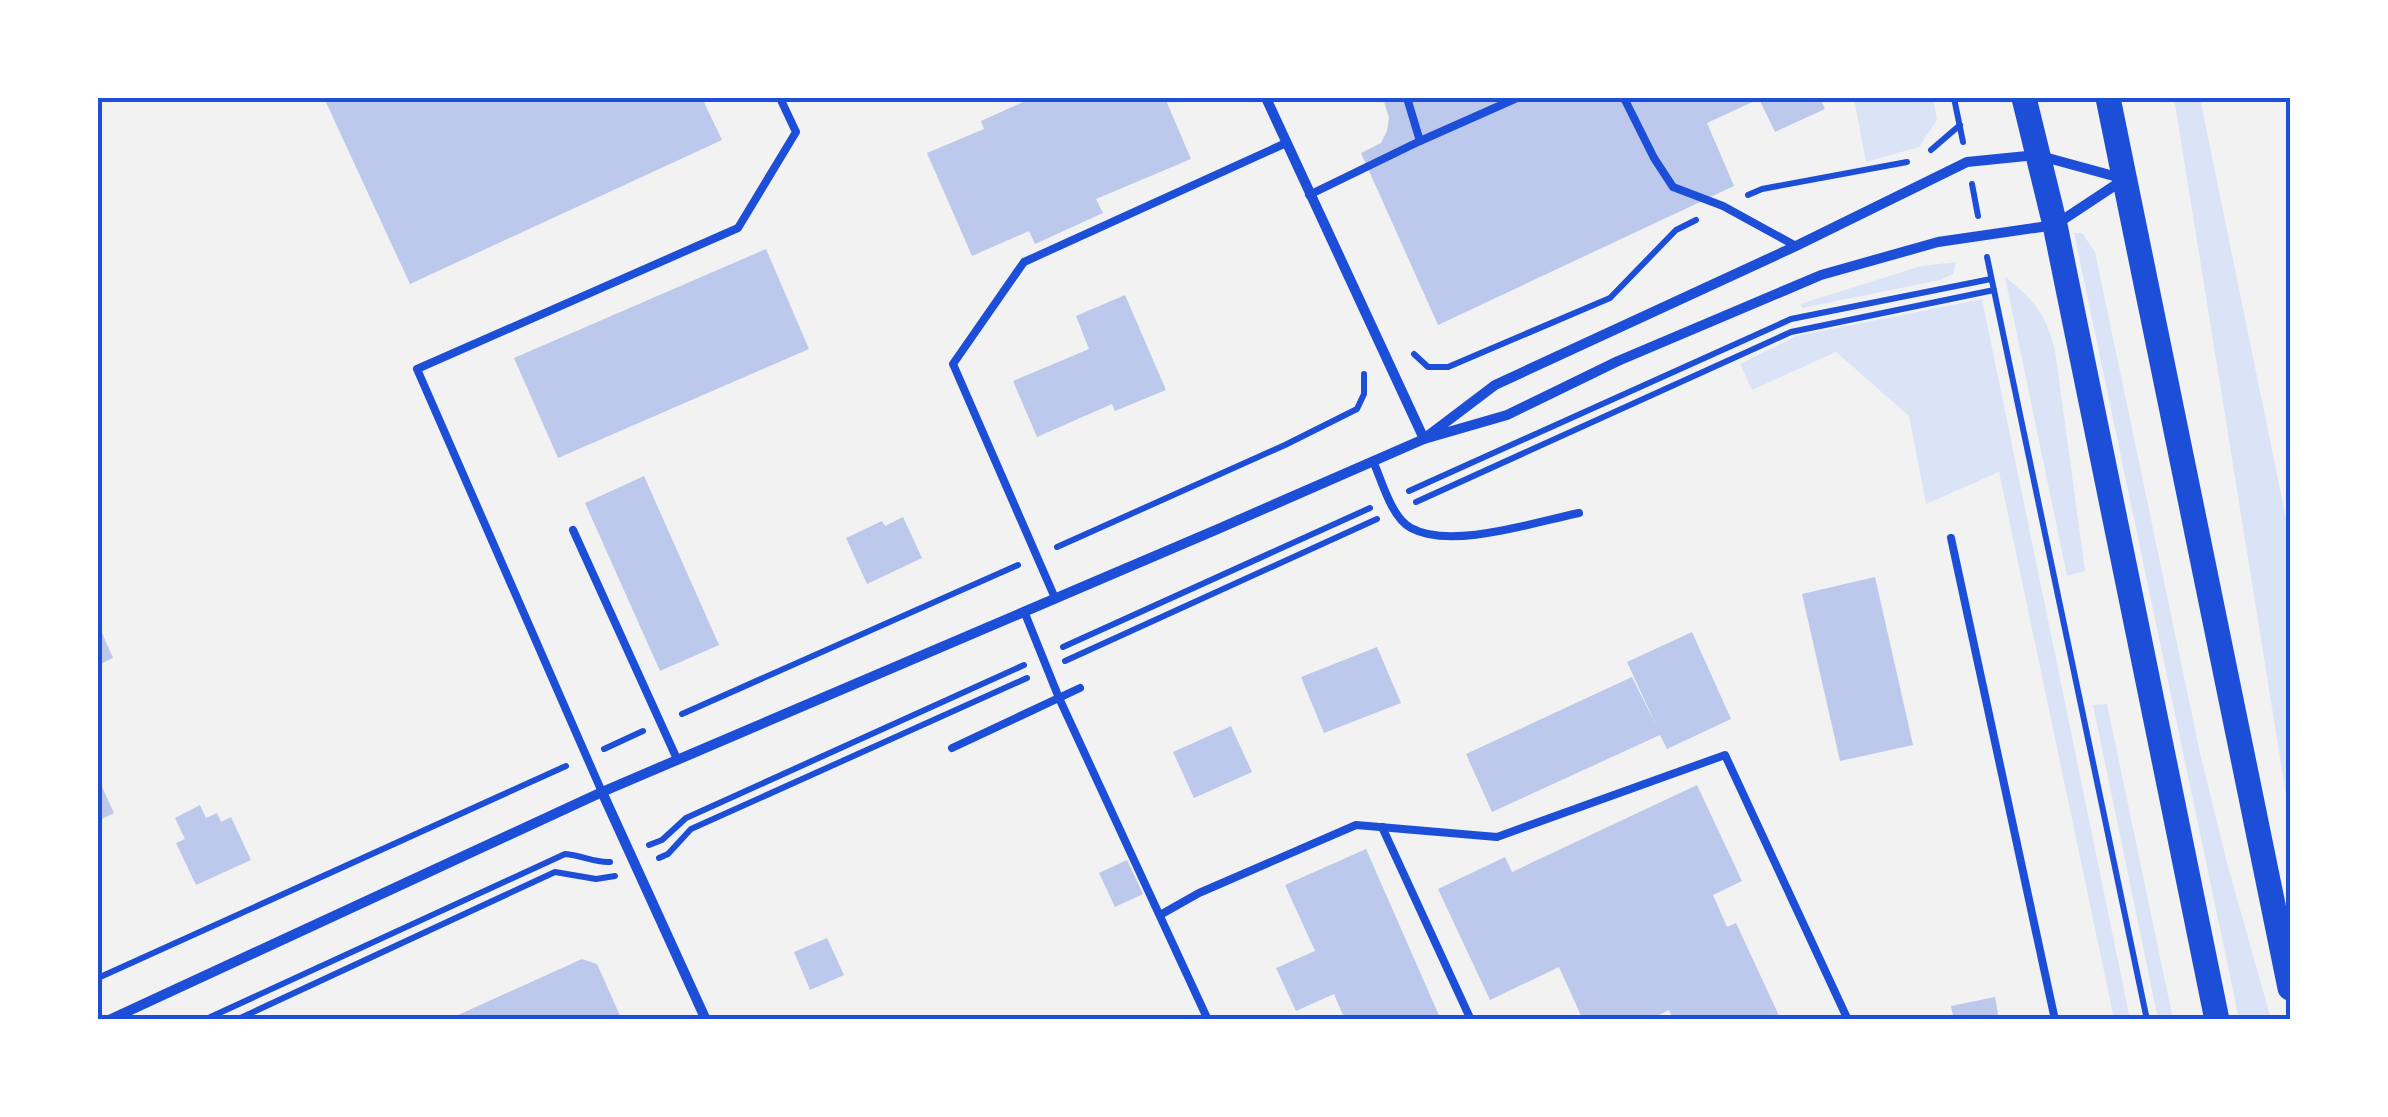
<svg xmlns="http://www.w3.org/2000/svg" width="2388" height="1117" font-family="Manrope,sans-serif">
<rect width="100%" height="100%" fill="#f2f2f2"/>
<g fill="#dbe4f7">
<path d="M1854 98H1933L1937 120 1919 147 1866 162Z"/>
<path d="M2174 98H2200L2290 538V820Z"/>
<path d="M2074 233H2082L2095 252 2200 753 2227 863 2271 1019H2239Z"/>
<path d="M1956 262 1953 274 1940 280 1802 308 1800 304 1921 266Z"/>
<path d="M2005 277C2034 300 2046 314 2055 350L2085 571 2067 576Z"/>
<path d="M1982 299 2130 1019H2114L1999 472 1926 504 1909 416 1836 352 1752 390 1740 364 1796 336Z"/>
<path d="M2107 704 2173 1019H2158L2093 705Z"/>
</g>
<g fill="#bdc9ec">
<path d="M324 98H702L722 140 410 284Z"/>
<path d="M1032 98H1165L1191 159 1096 199 1103 213 1035 244 1029 231 972 256 927 153 984 129 981 121Z"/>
<path d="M1383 98H1820L1825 109 1775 132 1759 99 1707 123 1734 186 1438 325 1361 153 1381 143 1387 131 1389 118Z"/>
<path d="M766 249 809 349 558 458 514 358Z"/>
<path d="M1125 295 1166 390 1115 411 1112 404 1037 437 1013 381 1089 349 1076 316Z"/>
<path d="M644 476 719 645 660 671 585 503Z"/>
<path d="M903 517 922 558 867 584 846 538 882 521 885 526Z"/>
<path d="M1875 577 1913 745 1840 761 1802 594Z"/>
<path d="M98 624 113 658 98 665Z"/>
<path d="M1692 632 1731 719 1667 749 1660 735 1492 812 1466 754 1632 677 1657 727 1627 662Z"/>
<path d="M1377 647 1401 703 1324 733 1301 677Z"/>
<path d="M1231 726 1252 772 1194 798 1173 752Z"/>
<path d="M98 778 114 813 98 821Z"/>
<path d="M1697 785 1742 881 1713 895 1727 927 1736 923 1781 1020H1673L1669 1010 1649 1020H1583L1559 967 1490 1000 1438 889 1505 857 1512 872Z"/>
<path d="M200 805 206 818 217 813 221 822 231 817 251 860 196 885 176 843 185 839 175 818Z"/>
<path d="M1366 849 1441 1020H1345L1334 994 1296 1011 1276 968 1315 951 1285 885Z"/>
<path d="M1127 860 1143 894 1115 907 1099 873Z"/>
<path d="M827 938 844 975 810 990 794 952Z"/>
<path d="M582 959 597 964 622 1020H447Z"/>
<path d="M1995 997 1999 1020H1954L1951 1006Z"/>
</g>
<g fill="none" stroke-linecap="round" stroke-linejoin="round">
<g stroke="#1d4ed8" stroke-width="6">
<path d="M1954 98 1963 142"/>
<path d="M1931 150 1960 125"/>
<path d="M1972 184 1978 216"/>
<path d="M1748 195 1762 189 1907 162"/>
<path d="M1987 257 2147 1020"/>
<path d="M1414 354 1428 367H1448L1610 298 1676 230 1696 220"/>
<path d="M1409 491 1791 319 1991 279"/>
<path d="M1416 502 1791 332 1994 290"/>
<path d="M1057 547 1285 445 1357 409 1364 394V374"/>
<path d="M1063 647 1370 508"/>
<path d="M1065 661 1377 519"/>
<path d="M682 714 1018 565"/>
<path d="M604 749 643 731"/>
<path d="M649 845 662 840 686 818 1024 665"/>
<path d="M659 858 668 854 691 829 1027 678"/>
<path d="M98 978 566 766"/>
<path d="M204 1020 565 854C581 855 595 863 610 862"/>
<path d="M236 1020 555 872 596 879 615 876"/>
</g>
<g stroke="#1d4ed8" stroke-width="8">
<path d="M1624 98 1654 158 1673 187 1723 206 1796 246"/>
<path d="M1420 141 1517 98"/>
<path d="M1309 195 1420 141 1407 98"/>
<path d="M1373 461C1382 481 1391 517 1411 528 1451 550 1535 522 1579 513"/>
<path d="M573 530 677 759"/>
<path d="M1951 538 2055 1020"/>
<path d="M1055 598 953 364 1024 262 1286 143"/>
<path d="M1024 611 1059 698 1208 1020"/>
<path d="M952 748 1080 688"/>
<path d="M602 792 417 369 738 228 796 132 780 98"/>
<path d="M1382 827 1471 1020"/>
<path d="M1160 915 1199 893 1356 825 1497 837 1725 755 1848 1020"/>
</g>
<g stroke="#1d4ed8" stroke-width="10">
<path d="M1266 98 1424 439"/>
<path d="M1429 435 1495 385 1796 246 1967 162 2037 155 2121 178"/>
<path d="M602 792 706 1020"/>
<path d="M109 1020 602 792 1218 529 1424 439 1507 415 1618 361 1821 275 1938 242 2055 225 2123 180"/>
</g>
<g stroke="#1d4ed8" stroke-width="25">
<path d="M2024 98 2055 225 2217 1020"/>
<path d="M2108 98 2290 988"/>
</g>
</g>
<rect width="2388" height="1117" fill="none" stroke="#ffffff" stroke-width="200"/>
<rect x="100" y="100" width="2188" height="917" fill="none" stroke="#1d4ed8" stroke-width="4"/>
</svg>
